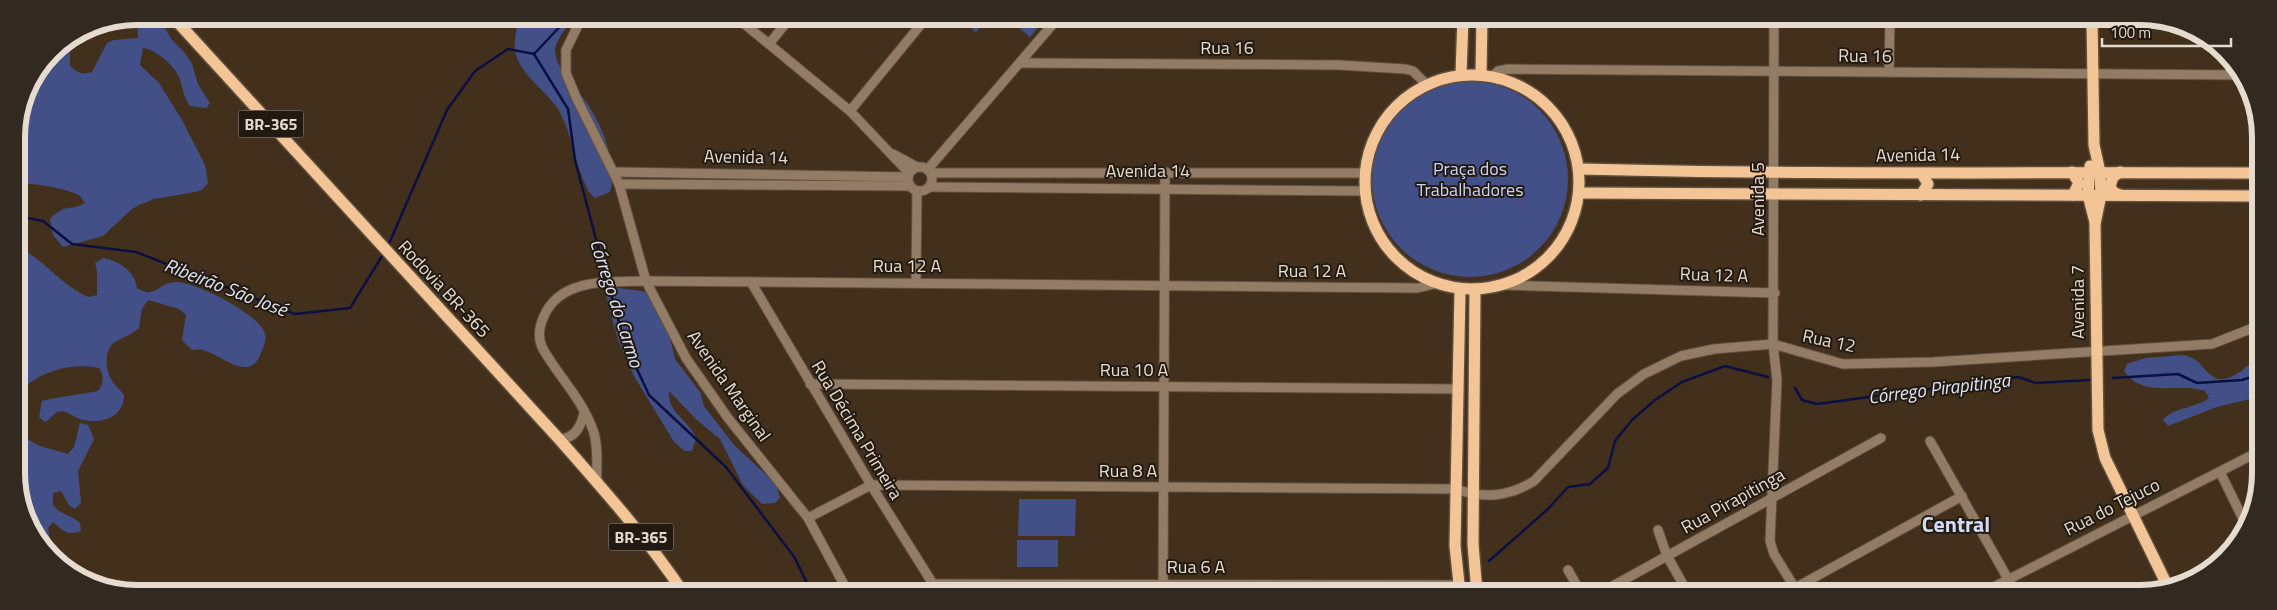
<svg xmlns="http://www.w3.org/2000/svg" width="2277" height="610" font-family="'Titillium Web',sans-serif">
<rect width="100%" height="100%" fill="#42301d"/>
<g fill="#425087">
<path d="M137 16H158L172 40 184 52 192 64 198 84 210 103 206 108 190 106C183 97 183 87 179 77 174 65 155 49 143 48L140 65 159 83 182 120 205 165 208 183 202 190 195 192 154 199 139 205 132 209 103 236 63 247 53 235 50 219C67 202 70 212 85 203 84 202 81 197 80 196 70 189 28 181 17 185 16 126 15 76 70 39V66C78 73 82 75 92 72L107 43 114 40 138 38 137 23 130 19 118 20Z"/>
<path d="M546 17H571C568 29 555 40 555 50 556 69 574 85 584 99 601 122 619 164 610 192L595 198 589 192C575 166 573 135 558 109 546 91 525 78 517 58 513 48 515 37 517 27L538 22Z"/>
<path d="M958 17H988L976 32Z"/>
<path d="M1006 17H1046L1030 37Z"/>
<circle cx="1470" cy="179" r="98"/>
<path d="M17 246C44 259 61 286 89 297L97 295V271L95 263 103 258C119 261 135 271 137 288 156 300 158 282 176 282 196 282 260 314 265 334 267 341 263 347 261 353 250 384 222 355 203 350 200 349 195 350 192 350L182 340 186 315 179 309 148 300 142 309 139 328C131 335 123 337 115 342 104 349 105 369 111 379 114 385 120 389 124 395 124 418 100 425 80 419 73 417 65 409 57 412 54 414 49 420 45 422L39 417 42 401C61 396 79 395 98 391 104 382 104 377 99 368 69 362 39 372 18 393Z"/>
<path d="M611 287 648 292 666 321 675 359 700 392 704 406 734 445 776 484 780 498 775 503 762 504 743 485 720 439 697 420 669 391C667 413 689 420 696 438L692 451H685L674 442 634 376 618 340 605 291Z"/>
<path d="M2183 355C2203 360 2200 368 2214 377 2228 386 2249 365 2258 356V397L2217 407 2168 426 2163 420C2175 406 2195 409 2209 398L2205 391C2177 382 2143 399 2124 371L2127 364 2145 358Z"/>
<path d="M80 423 88 425 94 439 78 471 81 503 75 509 69 505 61 491 53 493V505C61 515 71 515 80 523L81 531C68 536 63 531 53 522L48 528 51 545 62 557 59 562 51 558 19 497 18 427 23 436 37 445 68 454 74 447Z"/>
<path d="M1019 499H1076L1075 536H1018Z"/>
<rect x="1017" y="540" width="41" height="27"/>
</g>
<g fill="none" stroke-linecap="round" stroke-linejoin="round">
<g stroke="#0b0f43" stroke-width="2.5">
<path d="M534 54 568 109 575 160 606 277 625 343 649 395 726 467 795 558 811 592"/>
<path d="M534 54 569 17"/>
<path d="M17 216 43 221 72 244 136 252 295 314 350 308 384 253"/>
<path d="M388 246 447 110 475 71 508 49 534 54"/>
<path d="M2113 378 2178 374 2197 383 2242 380 2258 375"/>
<path d="M1795 388 1802 400 1817 404 2018 377 2036 383 2090 380"/>
<path d="M1489 561 1548 509 1568 487 1590 484 1608 468 1615 441 1632 420 1655 400 1682 382 1725 366 1768 377"/>
</g>
<g stroke="#604f3d" stroke-width="11">
<g id="minor">
<path d="M582 17 566 50V73L576 97 619 184 646 281 686 358 728 418 808 518 848 592"/>
<path d="M736 17 850 111 909 173"/>
<path d="M1774 18 1773 344 1777 380 1770 541 1774 554 1798 593"/>
<path d="M769 44 791 17"/>
<path d="M1021 63 1339 65 1405 69 1413 71 1426 84"/>
<path d="M1889 72 1890 18"/>
<path d="M1493 76 1498 71 1508 69 2238 75"/>
<path d="M850 111 927 17"/>
<path d="M893 154 917 167"/>
<circle cx="920" cy="179" r="12"/>
<path d="M928 169 1059 17"/>
<path d="M614 172 908 177"/>
<path d="M932 173H1365"/>
<path d="M619 184 910 186"/>
<path d="M930 187 1365 191"/>
<path d="M751 282 871 485 938 592"/>
<path d="M916 282 917 191"/>
<path d="M1502 285 1775 293"/>
<path d="M810 384 1458 389"/>
<path d="M559 439C574 439 581 427 584 413"/>
<path d="M1930 441 2016 593"/>
<path d="M2220 472 2247 527"/>
<path d="M597 484C596 467 599 446 593 430 582 399 559 377 543 349 537 338 539 327 544 316 561 277 611 282 646 281L1418 288 1434 284"/>
<path d="M808 518 871 485 1456 489C1484 499 1508 497 1534 481L1617 394 1644 374 1681 356 1714 349 1773 344 1843 364 1933 362 2212 344 2258 326"/>
<path d="M1658 530 1667 556 1688 593"/>
<path d="M1568 570 1581 593"/>
<path d="M933 584 1459 585"/>
<path d="M1163 592 1165 172"/>
<path d="M1600 593 1881 438"/>
<path d="M1786 593 1962 496"/>
<path d="M1982 593 2258 452"/>
</g>
</g>
<g stroke="#604f3d" stroke-width="14">
<g id="major">
<path d="M172 16 559 439C602 488 647 538 683 592"/>
<path d="M2092 19 2094 145 2100 172 2101 195 2095 224 2098 430 2105 458 2169 589"/>
<path d="M1461 74 1463 18"/>
<path d="M1481 74 1482 18"/>
<circle cx="1472" cy="182" r="107"/>
<path d="M2090 166 2088 195 2095 222"/>
<path d="M1579 169C1806 175 2032 172 2258 173"/>
<path d="M2072 172 2079 183 2073 195"/>
<path d="M2120 172 2113 177 2110 186 2113 192 2120 195"/>
<path d="M1579 193 2258 196"/>
<path d="M1921 195 1928 184 1922 174"/>
<path d="M1475 289 1473 544 1477 593"/>
<path d="M1460 290 1455 546 1460 593"/>
</g>
</g>
<use href="#minor" stroke="#937c66" stroke-width="9"/>
<use href="#major" stroke="#f3c496" stroke-width="11"/>
</g>
<g text-anchor="middle" stroke-width="4" stroke-linejoin="round" paint-order="stroke">
<g fill="#221a11" stroke="#aba196" stroke-width="1">
<rect x="238.5" y="110.5" width="65" height="27" rx="4"/>
<rect x="608.5" y="523.5" width="65" height="27" rx="4"/>
</g>
<g font-size="16" font-weight="bold" fill="#e6dbcf">
<text x="271" y="130">BR-365</text>
<text x="641" y="543">BR-365</text>
</g>
<g font-size="18" fill="#e6dbcf" stroke="#221a11">
<text x="1227" y="54">Rua 16</text>
<text transform="translate(1865 56) rotate(1)" y="6">Rua 16</text>
<text transform="translate(1918 155) rotate(-1)" y="6">Avenida 14</text>
<text transform="translate(746 157) rotate(1)" y="6">Avenida 14</text>
<text x="1148" y="177">Avenida 14</text>
<text transform="translate(1758 199) rotate(-90)" y="6">Avenida 5</text>
<text x="907" y="272">Rua 12 A</text>
<text x="1312" y="277">Rua 12 A</text>
<text transform="translate(1714 275) rotate(2)" y="6">Rua 12 A</text>
<text transform="translate(444 289) rotate(47)" y="6">Rodovia BR-365</text>
<text transform="translate(2078 302) rotate(-90)" y="6">Avenida 7</text>
<text transform="translate(1829 341) rotate(12)" y="6">Rua 12</text>
<text x="1134" y="376">Rua 10 A</text>
<text transform="translate(729 386) rotate(55)" y="6">Avenida Marginal</text>
<text transform="translate(857 430) rotate(59)" y="6">Rua Décima Primeira</text>
<text x="1128" y="477">Rua 8 A</text>
<text transform="translate(1733 501) rotate(-29)" y="6">Rua Pirapitinga</text>
<text transform="translate(2112 507) rotate(-27)" y="6">Rua do Tejuco</text>
<text x="1196" y="573">Rua 6 A</text>
</g>
<g font-size="18" fill="#c9d4f7" stroke="#221a11">
<text x="1470" y="175">Praça dos<tspan x="1470" dy="21">Trabalhadores</tspan></text>
</g>
<g font-size="19" font-style="italic" fill="#dee4f6" stroke="#221a11">
<text transform="translate(226 287) rotate(21)" y="7">Ribeirão São José</text>
<text transform="translate(617 303) rotate(72)" y="7">Córrego do Carmo</text>
<text transform="translate(1939 388) rotate(-7)" y="7">Córrego Pirapitinga</text>
</g>
<g font-size="22" font-weight="bold" fill="#d2dcf8" stroke="#221a11">
<text x="1956" y="532">Central</text>
</g>
</g>
<path d="M0 0H2277V610H0ZM137 25H2140A112 112 0 0 1 2252 137V473A112 112 0 0 1 2140 585H137A112 112 0 0 1 25 473V137A112 112 0 0 1 137 25Z" fill="#322920" fill-rule="evenodd"/>
<path fill="none" stroke="#e6dbcf" stroke-width="6" d="M137 25H2140A112 112 0 0 1 2252 137V473A112 112 0 0 1 2140 585H137A112 112 0 0 1 25 473V137A112 112 0 0 1 137 25Z"/>
<path d="M2102 38v8h129v-8" fill="none" stroke="#e6dbcf" stroke-width="2.5"/>
<text x="2110" y="38" font-size="15" fill="#e6dbcf" stroke="#221a11" stroke-width="4" paint-order="stroke">100 m</text>
</svg>
